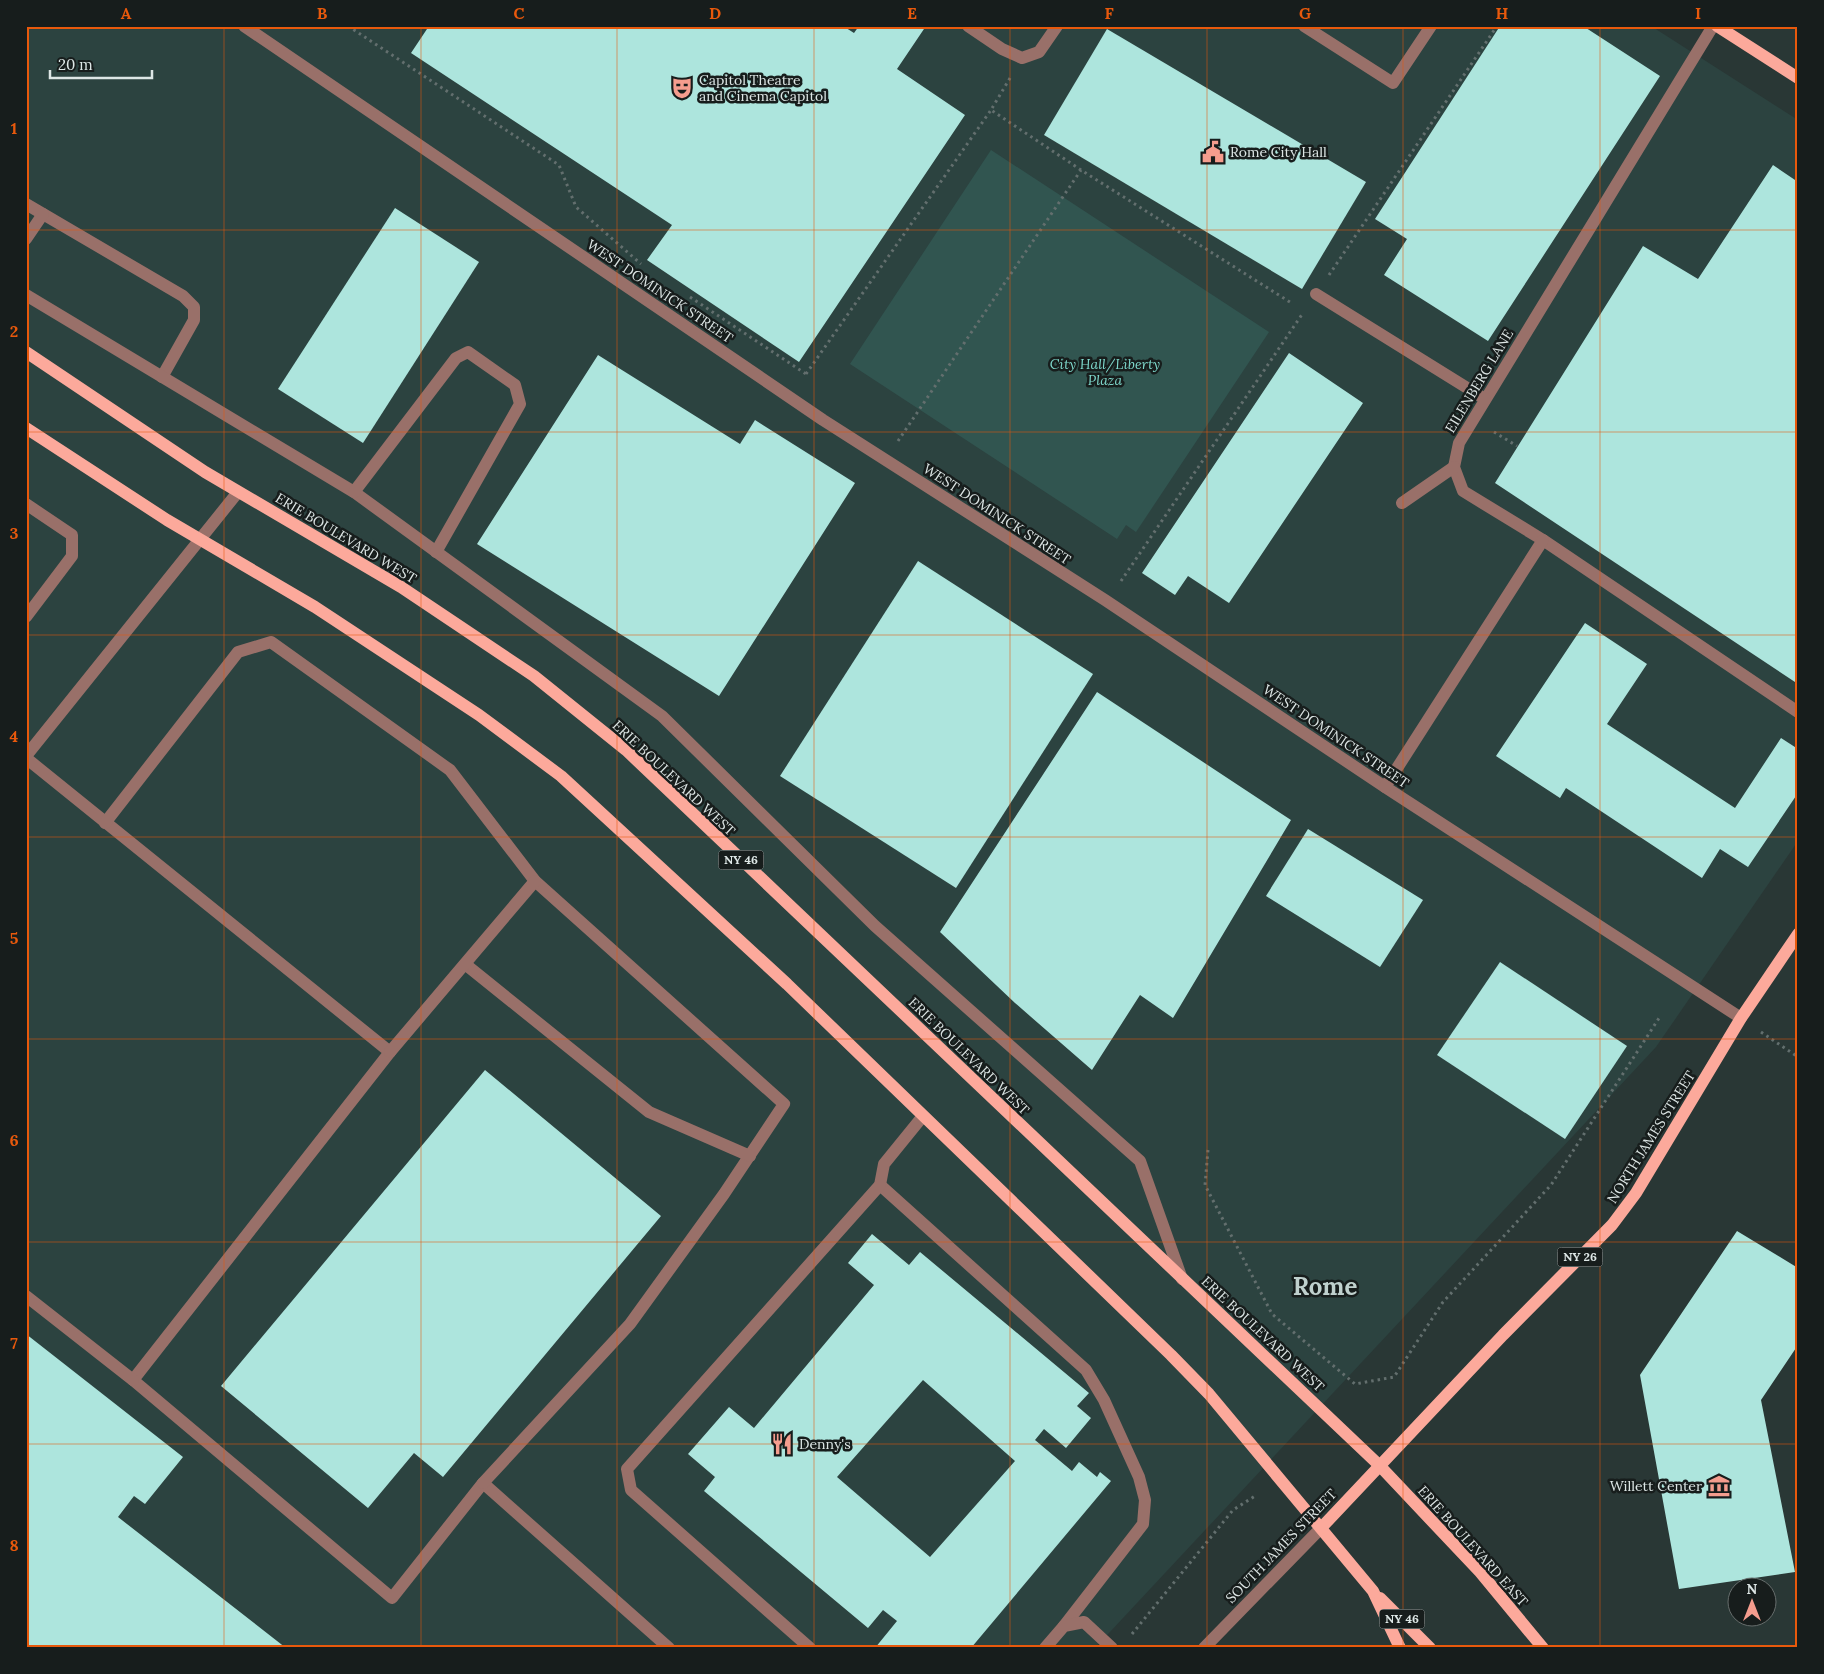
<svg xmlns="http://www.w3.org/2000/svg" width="1824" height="1674" font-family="Lora,serif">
<rect width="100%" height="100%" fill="#293735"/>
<path fill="#2c4340" d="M26 26H1651L1798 120V841L1656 1047 1095 1648H26Z"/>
<path fill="#315550" d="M991 150 1269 332 1136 532 1126 525 1117 539 850 364Z"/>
<g fill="#ade5dd" fill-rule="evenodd">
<path d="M429 26H843L854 33 859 26H926L897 69 965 115 799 362 647 260 672 225 411 53Z"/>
<path d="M1500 26H1583L1660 76 1488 341 1384 275 1407 239 1375 219Z"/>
<path d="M1107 29 1366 182 1302 289 1044 135Z"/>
<path d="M1773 165 1798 182V684L1495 483 1643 246 1698 279Z"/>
<path d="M395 208 479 262 363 443 278 389Z"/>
<path d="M1289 353 1363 403 1229 603 1188 576 1175 595 1142 573Z"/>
<path d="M598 355 740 444 755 420 855 483 719 696 477 544Z"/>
<path d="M918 561 1093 674 956 888 780 776Z"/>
<path d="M1585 623 1647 664 1607 724 1735 808 1781 738 1798 749V793L1748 867 1720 849 1702 878 1566 788 1560 798 1496 756Z"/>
<path d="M1097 692 1291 820 1173 1018 1140 995 1092 1070 1015 1003 940 932Z"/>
<path d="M1308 829 1423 900 1380 967 1266 896Z"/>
<path d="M1500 962 1627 1046 1565 1139 1437 1055Z"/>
<path d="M485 1070 661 1216 443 1477 414 1453 368 1508 221 1386Z"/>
<path d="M1737 1231 1798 1268V1345L1761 1400 1795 1572 1679 1589 1640 1375Z"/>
<path d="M872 1234 909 1265 920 1252 1089 1393 1077 1406 1091 1418 1066 1448 1044 1429 1035 1440 1072 1471 1079 1462 1097 1477 1100 1472 1111 1481 971 1648H875L897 1621 883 1610 868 1628 704 1491 715 1477 688 1454 729 1407 754 1428 874 1285 848 1263ZM923 1380 1015 1461 930 1557 837 1477Z"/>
<path d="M26 1334 183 1457 145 1504 134 1496 118 1517 286 1648H26Z"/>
</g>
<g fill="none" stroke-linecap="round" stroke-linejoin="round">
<g stroke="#636f6e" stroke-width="3" stroke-dasharray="2.5 4" stroke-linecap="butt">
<path d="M348 26 559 165 576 207 641 264"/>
<path d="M1010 78 991 110 1081 170 1293 304"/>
<path d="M1329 275 1497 26"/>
<path d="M690 297 806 374"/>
<path d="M806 374 991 110"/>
<path d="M1494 432 1517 446"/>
<path d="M898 441 1081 170"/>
<path d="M1121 581 1303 313"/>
<path d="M1761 1032 1798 1057"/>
<path d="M1208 1150 1205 1185 1272 1314 1355 1384 1394 1377 1443 1302 1551 1185 1661 1015"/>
<path d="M1132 1634 1233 1510 1255 1496"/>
</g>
<g stroke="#997069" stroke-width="12">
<path d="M244 26 823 420 1105 600 1385 787 1741 1018"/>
<path d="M968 26 1002 49 1022 58 1039 52 1057 26"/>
<path d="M1304 26 1393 83 1431 26"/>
<path d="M1713 26 1459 443 1454 467 1463 491 1543 540 1798 712"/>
<path d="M26 204 183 296 194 307V320L162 377"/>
<path d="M26 239 43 214"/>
<path d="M1316 294 1485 399"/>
<path d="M26 295 354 492 662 716 875 926 1140 1161 1182 1279"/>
<path d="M354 492 456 358 468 352 515 385 520 404 436 552"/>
<path d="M1402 503 1454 467"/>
<path d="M26 504 72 535V556L26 617"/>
<path d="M26 756 238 492"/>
<path d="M26 758 390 1052 133 1380 392 1598 483 1483 669 1648"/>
<path d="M1385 787 1543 540"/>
<path d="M105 823 238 652 271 642 450 770 535 881 784 1104 724 1194 630 1324 483 1483"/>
<path d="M465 964 649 1112 750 1156"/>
<path d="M390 1052 535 881"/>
<path d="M880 1185 1086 1370 1104 1400 1139 1477 1145 1500 1143 1524 1064 1626"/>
<path d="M26 1296 133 1380"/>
<path d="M810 1648 631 1490 627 1469 880 1185 884 1164 923 1116"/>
<path d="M1045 1648 1064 1626 1084 1622 1112 1648"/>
<path d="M1204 1648 1321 1528"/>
</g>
<g stroke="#fca99b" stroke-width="12">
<path d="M1717 26 1798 78"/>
<path d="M26 352 205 472 401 587 534 676 626 750 1379 1465 1480 1572 1543 1648"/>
<path d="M26 428 167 520 315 607 479 715 561 776 787 984 1171 1355 1209 1394 1373 1591 1400 1648"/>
<path d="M1321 1528 1503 1335 1612 1225 1636 1193 1741 1018 1798 934"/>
<path d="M1380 1598 1430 1648"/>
</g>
</g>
<path fill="none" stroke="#e8590c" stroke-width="1" stroke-opacity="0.55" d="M224 26V1648M421 26V1648M617 26V1648M814 26V1648M1010 26V1648M1207 26V1648M1403 26V1648M1600 26V1648M26 230H1798M26 432H1798M26 635H1798M26 837H1798M26 1039H1798M26 1242H1798M26 1444H1798"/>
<defs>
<g id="theatre-bare" transform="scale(1.725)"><path d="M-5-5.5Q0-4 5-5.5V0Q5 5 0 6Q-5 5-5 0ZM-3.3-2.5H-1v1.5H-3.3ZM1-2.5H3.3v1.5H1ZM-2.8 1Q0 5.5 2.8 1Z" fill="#f59d8e" stroke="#171d1c" stroke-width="2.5" paint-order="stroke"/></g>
<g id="civic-bare" transform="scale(1.725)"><path d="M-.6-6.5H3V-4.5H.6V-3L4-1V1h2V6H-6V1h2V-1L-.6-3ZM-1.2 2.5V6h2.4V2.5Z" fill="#f59d8e" stroke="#171d1c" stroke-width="2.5" paint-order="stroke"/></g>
<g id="restaurant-bare" transform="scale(1.725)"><path d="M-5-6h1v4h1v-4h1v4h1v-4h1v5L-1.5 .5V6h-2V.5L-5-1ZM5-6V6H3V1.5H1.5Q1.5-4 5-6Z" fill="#f59d8e" stroke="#171d1c" stroke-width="2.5" paint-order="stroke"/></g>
<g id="museum-bare" transform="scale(1.725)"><path d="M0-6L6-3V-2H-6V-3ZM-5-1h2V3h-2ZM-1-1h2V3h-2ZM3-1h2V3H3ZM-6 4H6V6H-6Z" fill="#f59d8e" stroke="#171d1c" stroke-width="2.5" paint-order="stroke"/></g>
</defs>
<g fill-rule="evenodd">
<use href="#theatre-bare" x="682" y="88"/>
<use href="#civic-bare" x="1213" y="152"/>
<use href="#restaurant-bare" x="782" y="1444"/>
<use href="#museum-bare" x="1719" y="1486"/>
</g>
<g text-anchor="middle" stroke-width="5" stroke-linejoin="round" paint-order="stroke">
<g fill="#171d1c" stroke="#a2aaa9" stroke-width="1">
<rect x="718.5" y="850.5" width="45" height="19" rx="4"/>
<rect x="1557.5" y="1247.5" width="45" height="19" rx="4"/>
<rect x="1379.5" y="1609.5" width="45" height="19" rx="4"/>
</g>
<g font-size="12" font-weight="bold" fill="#dde6e5">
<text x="741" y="864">NY 46</text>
<text x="1580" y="1261">NY 26</text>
<text x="1402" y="1623">NY 46</text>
</g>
<g font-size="14" fill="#dde6e5" stroke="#171d1c" text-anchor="start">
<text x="699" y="85">Capitol Theatre<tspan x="699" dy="16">and Cinema Capitol</tspan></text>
<text x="1230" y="157">Rome City Hall</text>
<text x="799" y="1449">Denny's</text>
<text x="1702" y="1491" text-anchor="end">Willett Center</text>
</g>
<g font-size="14" fill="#dde6e5" stroke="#171d1c">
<text transform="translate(660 291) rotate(34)" y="5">WEST DOMINICK STREET</text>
<text transform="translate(1479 381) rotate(-59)" y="5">EILENBERG LANE</text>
<text transform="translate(997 514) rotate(33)" y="5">WEST DOMINICK STREET</text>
<text transform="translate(346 538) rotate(31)" y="5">ERIE BOULEVARD WEST</text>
<text transform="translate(1336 736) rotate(34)" y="5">WEST DOMINICK STREET</text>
<text transform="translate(674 778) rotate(43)" y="5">ERIE BOULEVARD WEST</text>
<text transform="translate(969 1056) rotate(44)" y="5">ERIE BOULEVARD WEST</text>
<text transform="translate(1651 1137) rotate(-58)" y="5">NORTH JAMES STREET</text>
<text transform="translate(1263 1334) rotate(43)" y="5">ERIE BOULEVARD WEST</text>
<text transform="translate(1281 1546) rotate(-46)" y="5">SOUTH JAMES STREET</text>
<text transform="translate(1473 1546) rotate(48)" y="5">ERIE BOULEVARD EAST</text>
</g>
<g font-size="14" font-style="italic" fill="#7ed8cc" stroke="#171d1c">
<text x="1105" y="369">City Hall/Liberty<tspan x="1105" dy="16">Plaza</tspan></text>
</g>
<g font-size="24" font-weight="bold" fill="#bfd0cd" stroke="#171d1c">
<text x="1325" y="1295">Rome</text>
</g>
</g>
<rect width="1824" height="1674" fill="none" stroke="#171d1c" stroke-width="55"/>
<g transform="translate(1752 1602)"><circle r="24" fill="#171d1c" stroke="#666d6c"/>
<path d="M0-4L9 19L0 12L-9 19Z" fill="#f59d8e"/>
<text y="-8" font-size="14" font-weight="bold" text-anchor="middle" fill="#dde6e5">N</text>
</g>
<path d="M50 70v8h102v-8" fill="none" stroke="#dde6e5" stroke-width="2.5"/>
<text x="58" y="70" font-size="15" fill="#dde6e5" stroke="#171d1c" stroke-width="4" paint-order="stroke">20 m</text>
<rect x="28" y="28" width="1768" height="1618" fill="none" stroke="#e8590c" stroke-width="2"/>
<g font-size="16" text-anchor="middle" font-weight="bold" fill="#e8590c">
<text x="126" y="19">A</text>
<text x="322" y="19">B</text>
<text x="519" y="19">C</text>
<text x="715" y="19">D</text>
<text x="912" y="19">E</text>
<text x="1109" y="19">F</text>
<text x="1305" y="19">G</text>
<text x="1502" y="19">H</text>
<text x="1698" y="19">I</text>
<text x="14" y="134">1</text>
<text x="14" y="337">2</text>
<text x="14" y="539">3</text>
<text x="14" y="742">4</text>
<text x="14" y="944">5</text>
<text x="14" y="1146">6</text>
<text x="14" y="1349">7</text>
<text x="14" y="1551">8</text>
</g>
</svg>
